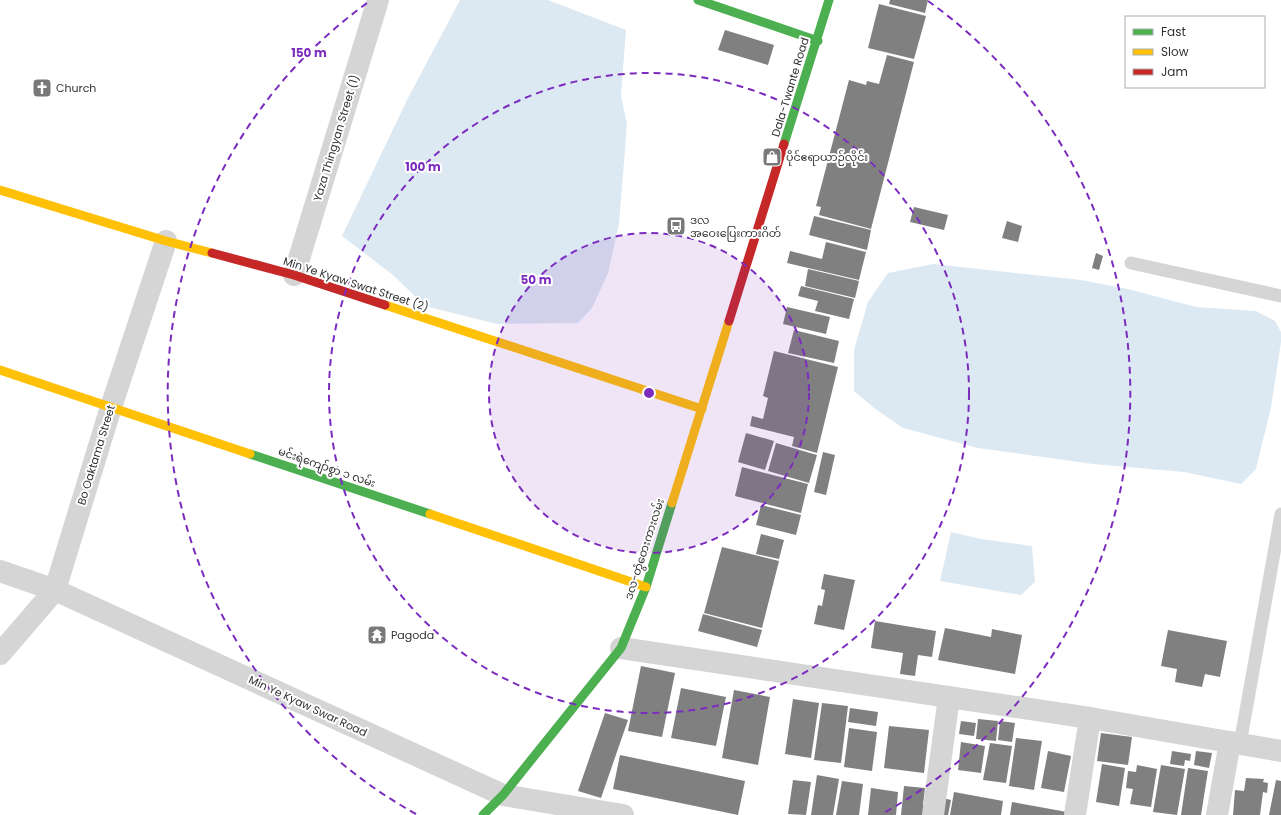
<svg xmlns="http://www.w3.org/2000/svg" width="1281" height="815" font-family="Poppins,'Noto Sans Myanmar',sans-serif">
<rect width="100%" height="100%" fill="#fff"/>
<g fill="#dde9f2">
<path d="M460 0H548L626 30 621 95 627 124 619 224 608 273 592 308 578 323 497 324 425 306 393 275 342 236 408 98Z"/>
<path d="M933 264 1081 280 1128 289 1196 307 1256 311 1275 321 1281 332V342L1271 407 1256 469 1241 484 1184 472 1093 464 978 448 903 428 874 408 854 391V350L868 302 888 273Z"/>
<path d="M951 532 981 539 1032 546 1035 582 1021 595 940 581Z"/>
</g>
<g fill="#808080">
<path d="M890 0H928L925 13 889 4Z"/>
<path d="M879 4 926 16 914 59 868 48Z"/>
<path d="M725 30 774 45 768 65 718 50Z"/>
<path d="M887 55 914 62 871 229 819 215 821 207 816 206 849 80 866 85 867 81 879 84Z"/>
<path d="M914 207 948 215 944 230 910 222Z"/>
<path d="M814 216 871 230 867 250 809 235Z"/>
<path d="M1007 221 1022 226 1018 242 1002 238Z"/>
<path d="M826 242 866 252 859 280 787 263 790 251 822 259Z"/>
<path d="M1096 253 1103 256 1099 270 1092 268Z"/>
<path d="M808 269 859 281 855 298 805 286Z"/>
<path d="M801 286 854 299 849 319 815 311 818 301 798 296Z"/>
<path d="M787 307 830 317 826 334 783 324Z"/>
<path d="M794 330 839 341 834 363 788 353Z"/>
<path d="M774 351 838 367 817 453 792 446 794 437 750 426 752 416 763 419 768 398 763 396Z"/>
<path d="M746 433 774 441 765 470 738 462Z"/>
<path d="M776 443 817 455 809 483 768 471Z"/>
<path d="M823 452 835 455 826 495 814 492Z"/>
<path d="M742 467 808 484 801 513 735 496Z"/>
<path d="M761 505 801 515 796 535 756 525Z"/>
<path d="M761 534 784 540 779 559 756 554Z"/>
<path d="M722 547 779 561 762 628 704 613Z"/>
<path d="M824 574 855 580 844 630 814 624 818 605 822 606 825 590 821 589Z"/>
<path d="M703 614 762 630 757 647 698 631Z"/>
<path d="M875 621 936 631 932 657 918 655 915 676 900 674 903 653 871 648Z"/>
<path d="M945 628 991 637 992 629 1022 635 1015 674 938 660Z"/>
<path d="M1168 630 1227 641 1220 677 1205 674 1202 687 1175 682 1177 669 1161 666Z"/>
<path d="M641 666 675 673 662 737 628 731Z"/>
<path d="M681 688 726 697 716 746 671 738Z"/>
<path d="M734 690 770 697 758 765 722 758Z"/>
<path d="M793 699 819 703 811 758 785 754Z"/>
<path d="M822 703 848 706 841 763 814 760Z"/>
<path d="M850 708 878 712 876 726 848 722Z"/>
<path d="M605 713 628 720 601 798 578 791Z"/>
<path d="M978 719 998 721 996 741 976 739Z"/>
<path d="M961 721 976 723 974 736 959 734Z"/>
<path d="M1000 721 1015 723 1012 742 998 740Z"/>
<path d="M889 726 929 730 924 773 884 768Z"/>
<path d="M849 728 877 732 872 771 844 767Z"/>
<path d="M1101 733 1132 737 1128 765 1097 761Z"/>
<path d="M1016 738 1042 741 1034 790 1009 786Z"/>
<path d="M961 742 985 746 981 773 958 770Z"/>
<path d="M990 743 1012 746 1006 783 983 780Z"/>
<path d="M1048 751 1071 756 1064 792 1041 788Z"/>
<path d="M1172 751 1191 754 1190 761 1185 760 1184 766 1170 764Z"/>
<path d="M1196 751 1212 753 1209 768 1194 765Z"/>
<path d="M620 755 745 781 738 815 613 789Z"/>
<path d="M1102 764 1125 768 1119 806 1096 802Z"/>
<path d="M1137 765 1157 769 1151 807 1130 804 1133 789 1126 788 1128 771 1136 772Z"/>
<path d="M1161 765 1185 769 1177 815 1153 812Z"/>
<path d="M1188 768 1208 771 1201 815H1181Z"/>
<path d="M817 775 839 779 833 815H811Z"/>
<path d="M1246 778 1264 779 1263 782 1268 783 1267 793 1263 792 1260 815H1233L1235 790 1244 791Z"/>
<path d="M793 780 811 782 806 815 788 814Z"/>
<path d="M1276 780 1281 781V815H1269Z"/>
<path d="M842 781 863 784 859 815H836Z"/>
<path d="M904 786 925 788 923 805 927 806 926 815H901Z"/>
<path d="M871 788 898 792 896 815H868Z"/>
<path d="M954 792 1003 801 1001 815H950Z"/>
<path d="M943 798 951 800 948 815H940Z"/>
<path d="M1012 802 1067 812V815H1010Z"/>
</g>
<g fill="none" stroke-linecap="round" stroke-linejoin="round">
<g stroke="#d5d5d5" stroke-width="13">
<path d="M1131 263 1281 296"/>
<path d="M1240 744 1281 514"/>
</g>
<g stroke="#d5d5d5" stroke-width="22">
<path d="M294 275 378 0"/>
<path d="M0 571 55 590 503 795 623 815"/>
<path d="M621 648 1090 718 1281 751"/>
<path d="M0 654 55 590 111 407 166 241"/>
<path d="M933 815 949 697"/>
<path d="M1075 815 1090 718"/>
<path d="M1217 815 1230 742"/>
</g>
<g stroke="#4caf50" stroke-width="9">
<path d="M698 0 818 41"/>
<path d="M784 144 829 0"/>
<path d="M250 454 430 514"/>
<path d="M483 815 503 795 621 648 646 587 672 503"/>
</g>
<g stroke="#ffc107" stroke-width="9">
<path d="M0 190 166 241 212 253"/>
<path d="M385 305 702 409"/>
<path d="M0 370 250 454"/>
<path d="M672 503 729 321"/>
<path d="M430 514 646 587"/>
</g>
<g stroke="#c62828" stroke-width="9">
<path d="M212 253 294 275 385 305"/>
<path d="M729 321 784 144"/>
</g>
</g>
<circle cx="649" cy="393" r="160" fill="#7b2cbf" fill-opacity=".12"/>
<g fill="none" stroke="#7b2cbf" stroke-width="2" stroke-dasharray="7 5">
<circle cx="649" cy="393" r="160"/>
<circle cx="649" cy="393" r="320"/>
<path d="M416 814A481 481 0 0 1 370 1M928 1A481 481 0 0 1 882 814"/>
</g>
<defs>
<g id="church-square" transform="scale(1)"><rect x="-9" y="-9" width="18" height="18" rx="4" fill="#797979" stroke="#fff"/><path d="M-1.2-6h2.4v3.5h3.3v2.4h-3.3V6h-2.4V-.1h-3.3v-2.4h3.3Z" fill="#fff"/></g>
<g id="shop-square" transform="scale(1)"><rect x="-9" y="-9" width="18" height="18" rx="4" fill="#797979" stroke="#fff"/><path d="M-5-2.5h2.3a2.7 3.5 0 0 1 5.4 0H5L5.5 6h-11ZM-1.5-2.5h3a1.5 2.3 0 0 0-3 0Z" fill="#fff"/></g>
<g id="bus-square" transform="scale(1)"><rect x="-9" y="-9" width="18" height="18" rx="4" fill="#797979" stroke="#fff"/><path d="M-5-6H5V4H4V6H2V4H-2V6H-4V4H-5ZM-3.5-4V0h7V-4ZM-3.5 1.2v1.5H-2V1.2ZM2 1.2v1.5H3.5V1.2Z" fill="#fff"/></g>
<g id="temple-square" transform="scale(1)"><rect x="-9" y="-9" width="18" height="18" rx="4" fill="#797979" stroke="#fff"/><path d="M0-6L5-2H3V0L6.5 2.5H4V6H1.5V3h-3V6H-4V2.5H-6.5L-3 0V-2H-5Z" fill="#fff"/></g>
</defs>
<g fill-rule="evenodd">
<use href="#church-square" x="42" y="88"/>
<use href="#shop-square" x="772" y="157"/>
<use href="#bus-square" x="676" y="226"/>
<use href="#temple-square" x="377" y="635"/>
</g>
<g text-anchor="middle" stroke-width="4" stroke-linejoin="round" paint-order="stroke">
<g font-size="11" fill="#313131" stroke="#fff">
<text transform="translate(790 87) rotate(-73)" y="4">Dala-Twante Road</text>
<text transform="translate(336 138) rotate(-73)" y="4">Yaza Thingyan Street (1)</text>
<text transform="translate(356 284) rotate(18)" y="4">Min Ye Kyaw Swat Street (2)</text>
<text transform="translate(96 455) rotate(-73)" y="4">Bo Oaktama Street</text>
<text transform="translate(327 467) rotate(19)" y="4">မင်းရဲကျော်စွာ ၁ လမ်း</text>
<text transform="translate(644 549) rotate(-72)" y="4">ဒလ-တွံတေးကားလမ်း</text>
<text transform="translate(308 706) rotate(25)" y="4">Min Ye Kyaw Swar Road</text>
</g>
<g font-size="11" fill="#313131" stroke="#fff" text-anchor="start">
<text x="56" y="92">Church</text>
<text x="786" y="161">ပိုင်ဧရာယာဉ်လိုင်း</text>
<text x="690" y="224">ဒလ<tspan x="690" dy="13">အဝေးပြေးကားဂိတ်</tspan></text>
<text x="391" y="639">Pagoda</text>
</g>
</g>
<circle cx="649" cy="393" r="6" fill="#7b2cbf" stroke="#fff" stroke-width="2"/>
<g font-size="12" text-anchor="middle" font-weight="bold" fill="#7b2cbf" stroke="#fff" stroke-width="4" stroke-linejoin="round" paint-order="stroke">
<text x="309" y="57">150 m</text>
<text x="423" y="171">100 m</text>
<text x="536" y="284">50 m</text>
</g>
<rect x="1125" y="16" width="140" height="72" fill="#ffffff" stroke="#adadad"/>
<rect x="1133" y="29" width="20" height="6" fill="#4caf50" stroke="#adadad"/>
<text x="1161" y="36" font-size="12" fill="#313131">Fast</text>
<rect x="1133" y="49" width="20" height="6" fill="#ffc107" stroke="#adadad"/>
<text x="1161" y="56" font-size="12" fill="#313131">Slow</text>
<rect x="1133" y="69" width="20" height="6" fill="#c62828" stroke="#adadad"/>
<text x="1161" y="76" font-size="12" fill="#313131">Jam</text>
</svg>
